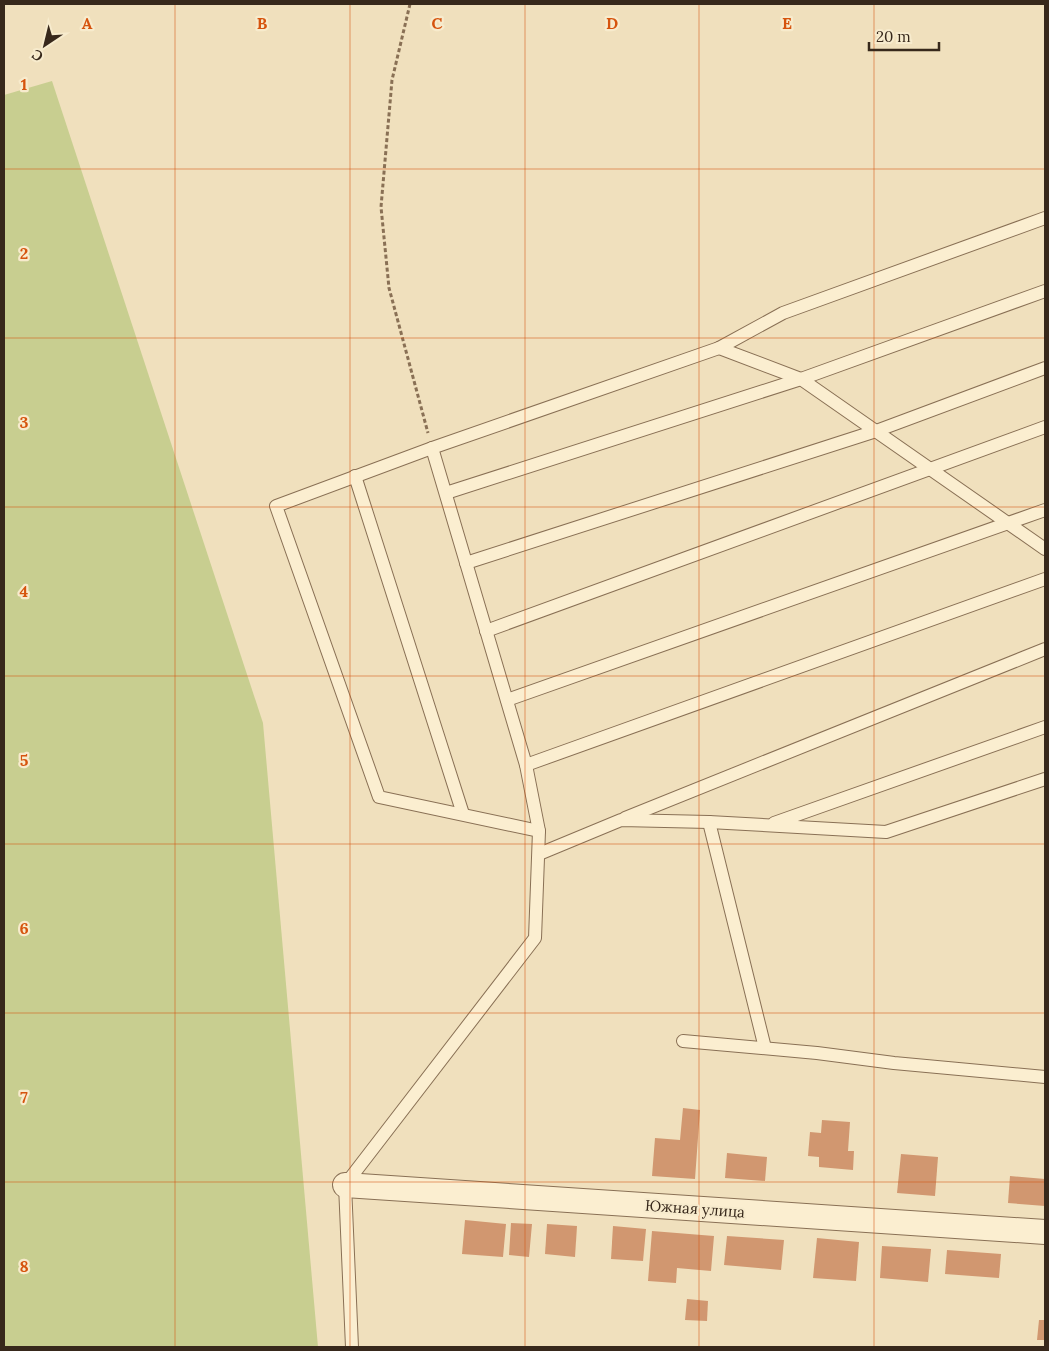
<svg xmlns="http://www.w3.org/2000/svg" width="1049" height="1351" font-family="Lora,serif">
<rect width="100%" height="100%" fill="#f0e0bd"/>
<path fill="#c8ce90" d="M52 81 263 723 318 1347H4V95Z"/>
<g fill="#d19770">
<path d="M683 1108 700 1110 695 1179 652 1176 655 1138 680 1140Z"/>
<path d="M822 1120 850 1122 848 1151H854L853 1170 819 1167V1157L808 1156 810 1132 821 1133Z"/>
<path d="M727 1153 767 1157 765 1181 725 1178Z"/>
<path d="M901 1154 938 1157 935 1196 897 1193Z"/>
<path d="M1010 1176 1045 1179V1206L1008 1203Z"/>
<path d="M465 1220 506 1224 503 1257 462 1254Z"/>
<path d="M511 1223 532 1224 529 1257 509 1255Z"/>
<path d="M547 1224 577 1226 575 1257 545 1254Z"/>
<path d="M613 1226 646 1229 643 1261 611 1259Z"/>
<path d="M652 1231 714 1236 711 1271 677 1268 676 1283 648 1281Z"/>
<path d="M727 1236 784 1240 781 1270 724 1265Z"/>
<path d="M817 1238 859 1242 856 1281 813 1278Z"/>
<path d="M882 1246 931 1249 928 1282 880 1278Z"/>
<path d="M947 1250 1001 1254 999 1278 945 1274Z"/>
<path d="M687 1299 708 1301 707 1321 685 1320Z"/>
<path d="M1039 1320H1045V1340H1037Z"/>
</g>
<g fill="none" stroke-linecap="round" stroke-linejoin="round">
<g stroke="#897055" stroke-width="14">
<g id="lane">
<path d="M719 348 801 379 1045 549"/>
<path d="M355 476 463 814"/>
<path d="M446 493 801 379 1045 291"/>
<path d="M466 563 876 431 1045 368"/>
<path d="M486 631 1045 427"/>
<path d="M507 700 1045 510"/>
<path d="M526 765 1045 579"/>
<path d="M625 818 1045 649"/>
<path d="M709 822 765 1048"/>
<path d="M774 823 1045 727"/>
<path d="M539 831 379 797 276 506 432 448 719 348 783 313 1045 218"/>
<path d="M539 854 621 820 709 822 886 832 1045 779"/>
<path d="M683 1041 817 1053 894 1063 1045 1077"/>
<path d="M352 1347 345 1185 535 938 539 831 526 765 432 448"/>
</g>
</g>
<g stroke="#897055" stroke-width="26">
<path id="street" d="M345 1185 1045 1232"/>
</g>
<path stroke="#897055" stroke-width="3" stroke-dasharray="4 2.5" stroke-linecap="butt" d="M410 4 392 80 381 207 389 288 428 433"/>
<use href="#lane" stroke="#fbeed0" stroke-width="12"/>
<use href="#street" stroke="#fbeed0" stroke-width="24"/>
</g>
<path fill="none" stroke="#d6540e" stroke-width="1" stroke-opacity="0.55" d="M175 4V1347M350 4V1347M525 4V1347M699 4V1347M874 4V1347M4 169H1045M4 338H1045M4 507H1045M4 676H1045M4 844H1045M4 1013H1045M4 1182H1045"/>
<g text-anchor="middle" stroke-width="4.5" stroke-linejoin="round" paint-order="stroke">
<g font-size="15" fill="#37281b" stroke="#f7ebcd">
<text transform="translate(695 1209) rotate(4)" y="5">Южная улица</text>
</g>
</g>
<g font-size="16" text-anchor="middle" font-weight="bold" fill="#d6540e" stroke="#f7ebcd" stroke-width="4.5" stroke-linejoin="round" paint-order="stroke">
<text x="87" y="29">A</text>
<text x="262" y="29">B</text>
<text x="437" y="29">C</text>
<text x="612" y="29">D</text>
<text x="787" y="29">E</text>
<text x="24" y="90">1</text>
<text x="24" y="259">2</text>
<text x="24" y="428">3</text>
<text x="24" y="597">4</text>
<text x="24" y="766">5</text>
<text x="24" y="934">6</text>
<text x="24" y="1103">7</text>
<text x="24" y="1272">8</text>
</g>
<rect width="1049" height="1351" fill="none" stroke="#37281b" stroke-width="10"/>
<g transform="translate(45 45) rotate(215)" stroke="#f7ebcd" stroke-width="4" paint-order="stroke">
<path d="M0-4L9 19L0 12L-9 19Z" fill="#37281b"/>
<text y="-8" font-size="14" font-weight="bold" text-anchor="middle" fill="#37281b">С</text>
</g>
<path d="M869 42v8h70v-8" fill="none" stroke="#37281b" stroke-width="2.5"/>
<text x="876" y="42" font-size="15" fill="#37281b" stroke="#f7ebcd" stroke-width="4" paint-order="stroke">20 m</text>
</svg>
